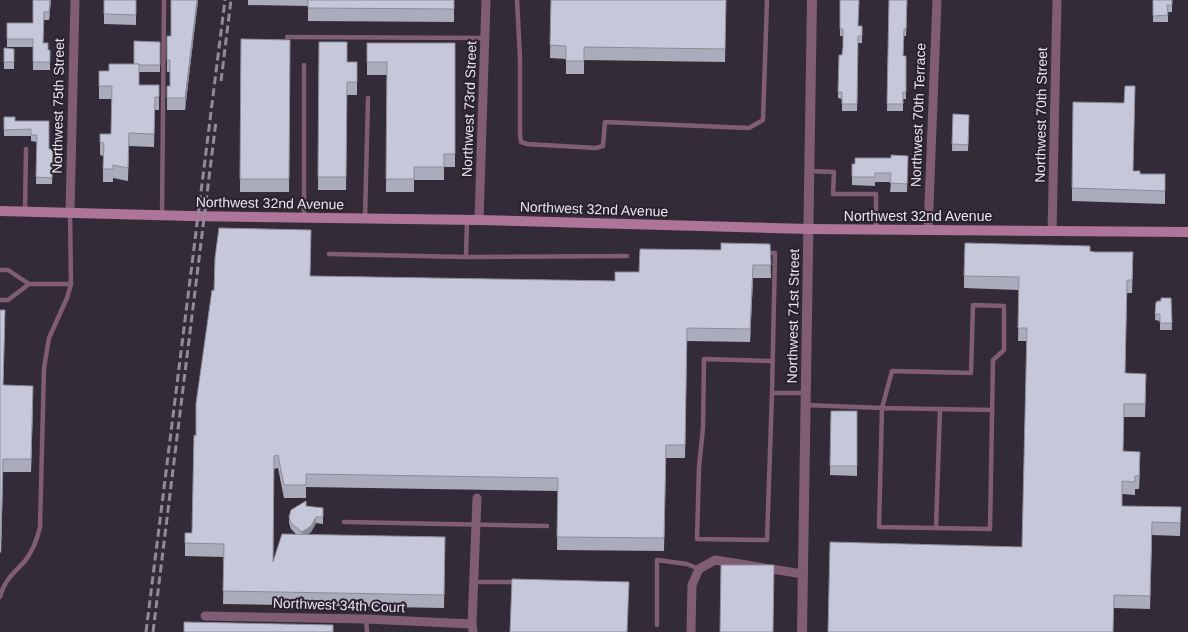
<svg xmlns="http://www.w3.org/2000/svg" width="1188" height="632" font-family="Arial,sans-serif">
<rect width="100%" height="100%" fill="#332b38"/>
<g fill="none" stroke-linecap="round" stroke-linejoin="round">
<g stroke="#805d72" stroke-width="4.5">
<path d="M517 0 520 58V135L521 142 527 144 596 148 603 146 605 122 749 128 763 120 767 0"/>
<path d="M287 37 485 38"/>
<path d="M810 171 834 172 833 194H876V230"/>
<path d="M25 211 26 149"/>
<path d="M162 215 164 0"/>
<path d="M304 217V65"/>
<path d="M365 218 368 98"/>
<path d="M764 253H775L772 393H806"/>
<path d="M329 254 466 257 467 220"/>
<path d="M466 257 627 256"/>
<path d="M0 270H8L29 284H71"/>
<path d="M0 300H8L29 284"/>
<path d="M772 393 767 540 697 539 699 467 703 428 704 359 773 361"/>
<path d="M806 405 882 408 879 527 990 529 993 360 1004 350V306L973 305 971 373 892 371 882 408 992 410"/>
<path d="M344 522 547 526"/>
<path d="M936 528 940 409"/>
<path d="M474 582H518"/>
<path d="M0 597C5 579 13 574 25 561 33 551 37 540 40 527L44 368 49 338 67 298 71 284 70 212"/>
<path d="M366 619 367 632"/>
<path d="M657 625V560L687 564 699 569"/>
</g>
<g stroke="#805d72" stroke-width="9">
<path d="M70 212 75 0"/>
<path d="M479 220 486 0"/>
<path d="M928 230 937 0"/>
<path d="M1052 231 1057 0"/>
<path d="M205 616 366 619 472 624"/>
<path d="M473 632 472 624 477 498"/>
<path d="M691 632 692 585 699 569 715 560 803 574"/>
</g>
<path stroke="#805d72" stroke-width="10" d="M802 632 812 0"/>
<path stroke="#ae7598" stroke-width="10" d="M0 211 190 216 479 220 809 229 1188 232"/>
<g stroke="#928c96" stroke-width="3" stroke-dasharray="8 4" stroke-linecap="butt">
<path d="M221 81 231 0"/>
<path d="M146 632 225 0"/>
<path d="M153 632 216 121"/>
</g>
</g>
<g fill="#aaacbb">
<path d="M33 0H51L49 20H44L43 43 48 50H50V70H33V47H7V23H33Z"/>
<path d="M104 0H136V25L104 24Z"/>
<path d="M171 0H198L185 110H167V86H170V72H167V36H171Z"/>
<path d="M248 0H454V22L308 21V6L248 5Z"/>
<path d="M551 0H726L725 62 584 60V74H566V59L550 58Z"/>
<path d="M840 0 862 33V43H858L857 111H842V99L838 98V92L843 47V36H840Z"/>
<path d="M889 0 907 12 906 36H904L903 56H906V99H903V111H887Z"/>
<path d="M1153 0 1172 5V12H1168V22H1153Z"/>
<path d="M241 39 290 40 289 192H240Z"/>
<path d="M160 42V72H139V85H159V110H155L154 147 129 146 128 181 113 178V182H103V156L100 155V134H111L112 99H99V71H109L134 64Z"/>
<path d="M319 42 347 62H357V95H347L346 190H318Z"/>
<path d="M367 43H455V167H444V180H414V192H386L387 75H367Z"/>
<path d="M4 48 14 49V69H4Z"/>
<path d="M953 114 969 115 968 151H952Z"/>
<path d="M4 117 15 121H49V149H53L52 184H36L37 142 31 141V136H4Z"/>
<path d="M908 156 907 192H890L891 182H875V186L852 185V164Z"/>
<path d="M1134 171 1140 174H1165V204L1072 201V188Z"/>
<path d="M311 243 310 276 615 281 639 272 721 250 770 244 771 278H753L750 342 687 341 685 458H666L664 551 557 550 558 491 306 487V498H284L278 468 274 469 273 562 297 535 291 529 289 523V517L306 506 323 508V524L316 523 311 532 307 535 445 537 444 608 223 604 224 557 185 556V533H192L196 436 214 291Z"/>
<path d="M1090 251 1133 265 1132 293H1127L1125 373 1146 387 1145 417H1124L1123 451 1140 465 1139 489H1135V495L1122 494V506L1181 507 1180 536 1152 535 1150 609 1114 608 1022 547 1027 341H1018L1019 290 964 288V276Z"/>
<path d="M1171 298 1172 330H1160V321L1155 320 1156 302Z"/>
<path d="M0 310 5 323 3 385 33 399 31 472H3L1 553 0 552Z"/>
<path d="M831 411H857V476L830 475Z"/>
</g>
<g fill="#8b8c99">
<path d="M50 0H51L49 20V12Z"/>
<path d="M197 0H198L185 110V98Z"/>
<path d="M753 265V278L750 342V329Z"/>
<path d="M33 386V399L31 472V459Z"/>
<path d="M1140 452V465L1139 489V476Z"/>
<path d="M3 459V472L1 553V540Z"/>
<path d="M316 517V523L311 532 302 539V532Z"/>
</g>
<g fill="#c6c8da" stroke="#8b8c99">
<path d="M33 0H50L49 12H44L43 43H48V50H50V62H33V39H7V23H33Z"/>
<path d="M104 0H136V15L104 14Z"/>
<path d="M171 0H197L185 98H167V86H170V60H167V36H171Z"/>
<path d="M308 0H454V9L308 8Z"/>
<path d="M551 0H726L725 49 584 47V61H566V46L550 45Z"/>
<path d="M840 0H859L858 26H862V36H858L857 104H842V92H838L839 55H842L843 47V29H840Z"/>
<path d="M889 0H907L906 29H904L903 56H906V92H903V104H887Z"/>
<path d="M1153 0H1172V5H1167L1168 15 1153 16Z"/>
<path d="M241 39 290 40 289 179H240Z"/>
<path d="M134 41 160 42V65H139V64H134Z"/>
<path d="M319 42H347V62H357V82H347L346 177H318Z"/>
<path d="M367 43H455V154H444V167H414V179H386L387 62H367Z"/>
<path d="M4 48 14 49V62H4Z"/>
<path d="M109 64H139V85H159V97H155L154 134 129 133 128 168 113 165V169H103L104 143 100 142V134H111L112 86H99V71H109Z"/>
<path d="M1125 86H1135L1133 171H1140V174H1165V191L1072 188 1073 102 1124 103Z"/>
<path d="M953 114 969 115 968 145 952 144Z"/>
<path d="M4 117H15V121H49V149H53L52 178 36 177 37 135H31V129L4 130Z"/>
<path d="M891 155 908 156 907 184 890 183 891 173H875V177H852V164H855V158H891Z"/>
<path d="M219 228 311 230 310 276 615 281V272H639L640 249 721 250V243L770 244 771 265H753L750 329 687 328 685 445H666L664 538 557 537 558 478 306 474V485H284L278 455 274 456 273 562 282 534 445 537 444 595 223 591 224 544 185 543V533H192L194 435 196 436V404L212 290 214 291 215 258Z"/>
<path d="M965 243 1090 246V251L1094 252H1133L1132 280H1127L1125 373 1146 374 1145 404H1124L1123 451 1140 452 1139 476H1135V482L1122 481V506L1181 507 1180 523 1152 522 1150 596 1114 595 1113 632H828L830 542 1022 547 1027 328H1018L1019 277 964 276Z"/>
<path d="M1161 298H1171L1172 323H1160V314H1155L1156 302 1157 303V301H1161Z"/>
<path d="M0 310H5L3 385 33 386 31 459H3L1 540H0Z"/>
<path d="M831 411H857V466H830Z"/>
<path d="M306 501V506L323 508V517H316L311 526 302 532 291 523 289 517 291 510Z"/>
<path d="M721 565H774L773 632H720Z"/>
<path d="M512 579 629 582 627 632H510Z"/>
<path d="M184 622 333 625V632H184Z"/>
</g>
<g text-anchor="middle" stroke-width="4" stroke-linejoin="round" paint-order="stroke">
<g font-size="14" fill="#eae5ee" stroke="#29222e">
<text transform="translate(58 106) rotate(-89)" y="5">Northwest 75th Street</text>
<text transform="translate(469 109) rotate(-88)" y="5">Northwest 73rd Street</text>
<text transform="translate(918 115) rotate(-88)" y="5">Northwest 70th Terrace</text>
<text transform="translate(1041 115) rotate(-89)" y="5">Northwest 70th Street</text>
<text transform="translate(270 203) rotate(1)" y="5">Northwest 32nd Avenue</text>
<text transform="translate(594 209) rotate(2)" y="5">Northwest 32nd Avenue</text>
<text x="918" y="221">Northwest 32nd Avenue</text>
<text transform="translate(793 316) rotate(-89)" y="5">Northwest 71st Street</text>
<text transform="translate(339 605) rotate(2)" y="5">Northwest 34th Court</text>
</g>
</g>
</svg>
